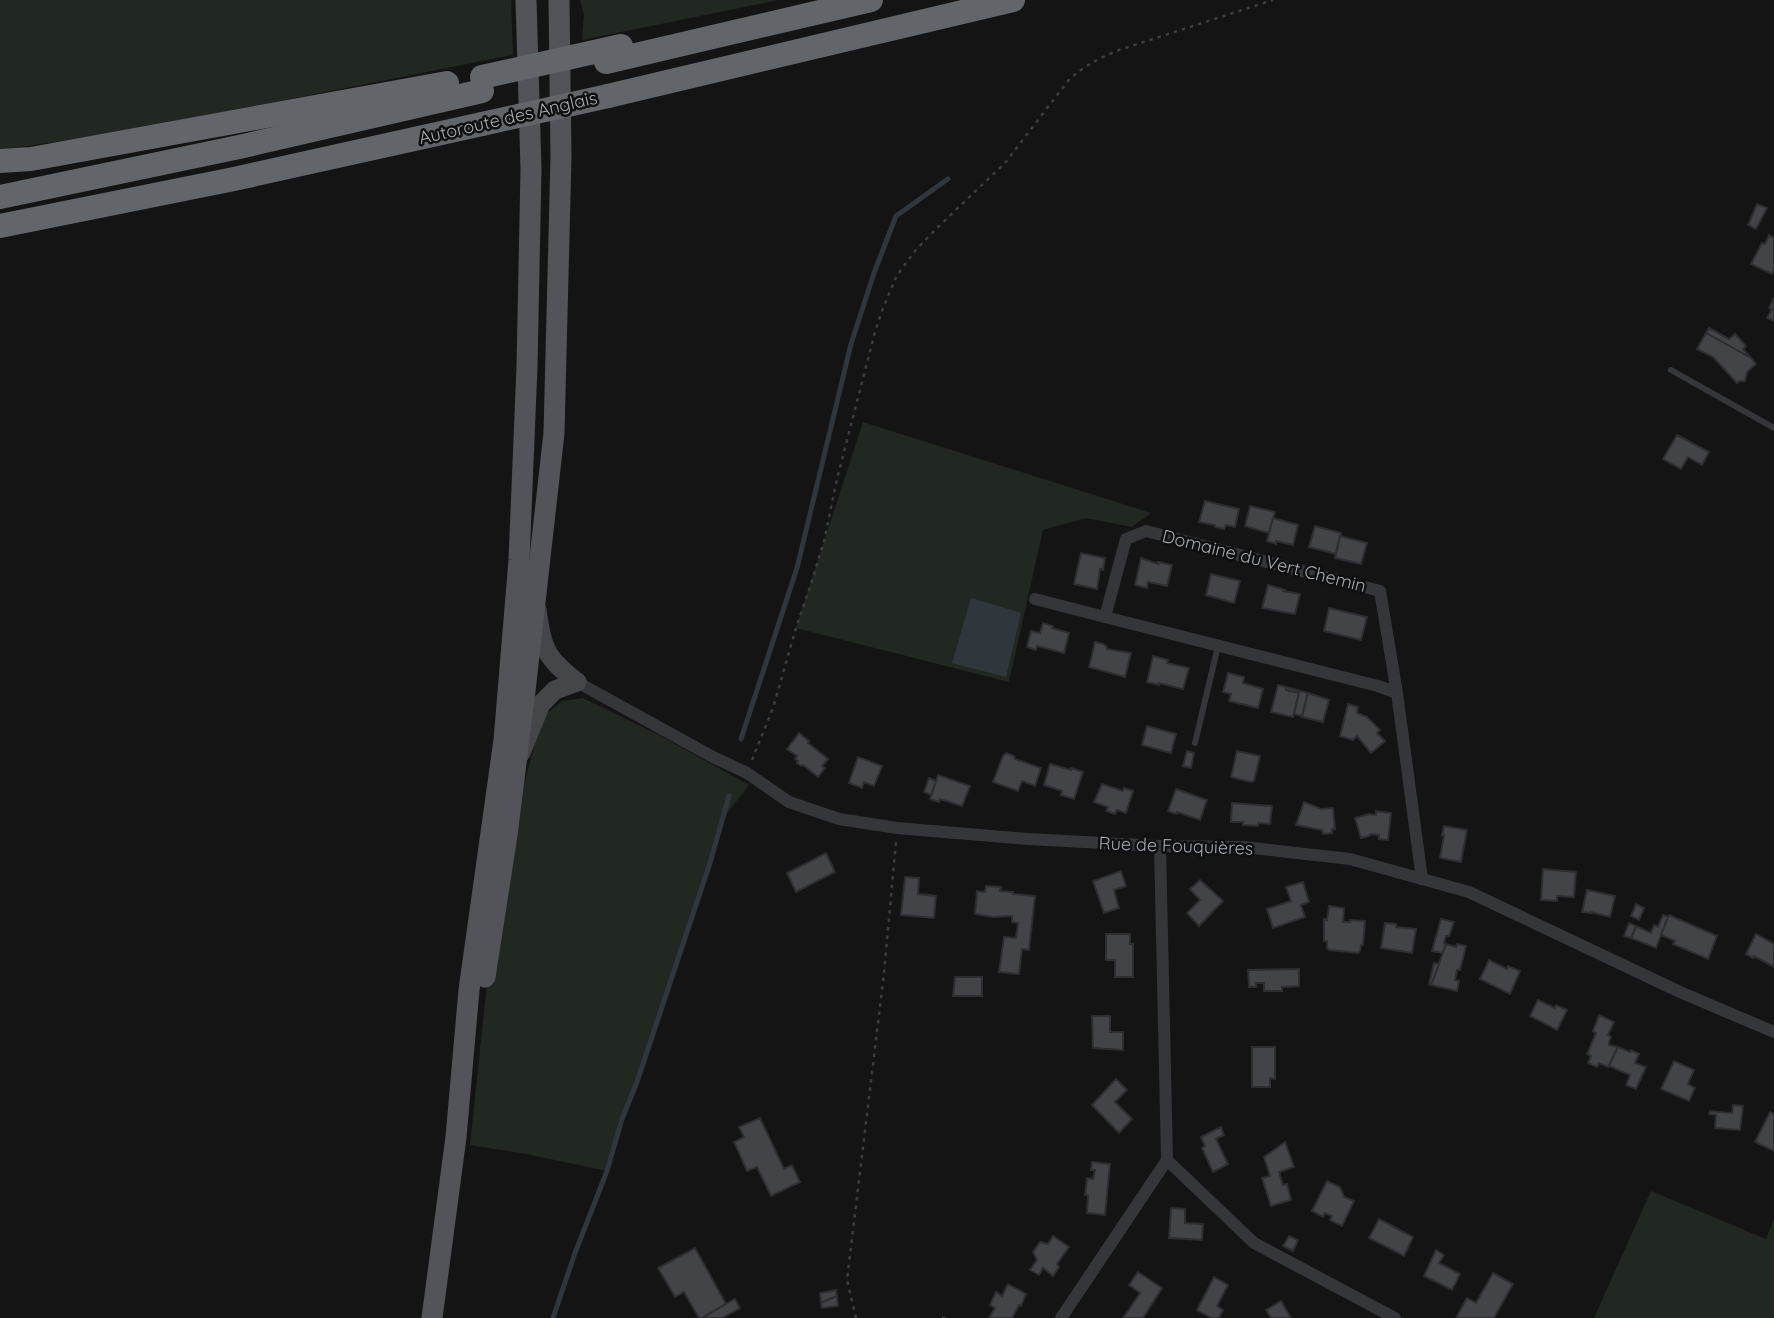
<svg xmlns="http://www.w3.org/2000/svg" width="1774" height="1318" font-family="Quicksand,sans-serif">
<rect width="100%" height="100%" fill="#141415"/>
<g fill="#212821">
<path d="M0 0H511L513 55 118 133 5 149 0 156Z"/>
<path d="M580 0H779L582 40 584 15Z"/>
<path d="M863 422 1151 513 1132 527 1086 518 1043 530 1009 682 796 628Z"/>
<path d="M583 698 661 736 749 785 721 821 710 863 637 1082 622 1119 607 1171 526 1154 470 1145 498 880 535 744 545 715 562 701Z"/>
<path d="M1651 1191 1766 1239 1774 1219V1318H1594Z"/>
</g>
<path fill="#2f373d" d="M971 598 1021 613 1006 677 952 663Z"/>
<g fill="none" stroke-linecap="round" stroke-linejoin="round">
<g stroke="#2f373d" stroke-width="5">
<path d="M741 739 797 568 851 344 874 273 896 216 948 179"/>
<path d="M553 1318 575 1253 607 1171 622 1119 637 1082 710 863 729 796"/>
</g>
</g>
<g fill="#434448" stroke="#2e2e31" stroke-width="2">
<path d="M1757 204 1767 208 1756 229 1748 225Z"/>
<path d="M1769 235 1774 238V270L1772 274 1751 264 1762 243 1765 244Z"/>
<path d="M1774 298V321L1767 318 1772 309 1769 308Z"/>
<path d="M1709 328 1729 339 1735 334 1746 346 1743 349 1751 358 1706 333Z"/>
<path d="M1706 333 1751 358 1756 364 1747 372 1745 381H1740L1737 383 1713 357 1697 349Z"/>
<path d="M1677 435 1709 452 1702 465 1688 457 1681 469 1663 459Z"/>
<path d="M1205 501 1239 509 1235 527 1226 525 1224 529 1215 527V525L1199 522Z"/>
<path d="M1250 506 1275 512 1269 533 1245 526Z"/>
<path d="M1273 518 1298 525 1293 545 1276 541V544L1267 541Z"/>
<path d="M1315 526 1341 533 1336 554 1309 547Z"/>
<path d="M1340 536 1367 543 1361 564 1335 558Z"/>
<path d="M1081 553 1105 558 1103 570 1100 569 1097 589 1074 584Z"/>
<path d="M1141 558 1158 564V562L1172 565 1167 586 1148 582 1147 588 1135 585Z"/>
<path d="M1211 574 1240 581 1234 603 1206 595Z"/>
<path d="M1268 585 1285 590 1284 591 1300 594 1295 614 1262 608Z"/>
<path d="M1329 608 1367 617 1361 640 1324 631Z"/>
<path d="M1043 623 1053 626 1052 628 1069 633 1064 653 1037 646 1036 650 1027 647 1031 631 1040 633Z"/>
<path d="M1095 642 1103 644 1107 647V649L1131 653 1125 677 1089 667Z"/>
<path d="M1153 656 1168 660 1167 663 1189 668 1183 689 1159 683V685L1147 682Z"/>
<path d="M1228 673 1244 677 1243 683 1263 689 1258 708 1229 701 1231 694 1223 692Z"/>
<path d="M1278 685 1286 687V690L1299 693 1293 717 1271 712Z"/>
<path d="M1286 687 1308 693 1302 716 1294 714 1299 693 1286 690Z"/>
<path d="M1308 693 1329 700 1323 722 1302 717Z"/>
<path d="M1348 704 1358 707 1357 713 1367 717 1380 730 1377 733 1385 741 1371 753 1357 736 1353 740 1340 736Z"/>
<path d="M1147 726 1176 734 1171 753 1142 745Z"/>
<path d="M799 733 809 741 808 743 828 759 822 766 825 768 818 777 803 765 801 766 797 763 798 761 795 759 797 756 787 749Z"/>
<path d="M1187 751 1194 753 1191 768 1183 766Z"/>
<path d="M1237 751 1260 756 1254 781 1251 782 1231 777Z"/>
<path d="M1006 753 1014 756 1015 759 1041 768 1035 786 1022 781 1018 791 993 782 1003 756Z"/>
<path d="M858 757 882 766 874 786 864 782 862 788 849 783Z"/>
<path d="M1050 764 1071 770V768L1083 772 1074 799 1061 795 1062 791 1044 785Z"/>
<path d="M938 775 970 786 962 806 940 799 939 802 930 799Z"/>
<path d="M929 778 936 781 931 795 924 792Z"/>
<path d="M1102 784 1123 791 1124 788 1133 791 1126 813 1117 810 1115 814 1106 811 1108 807 1094 802Z"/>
<path d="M1176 789 1207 800 1200 820 1177 812 1176 814 1168 811Z"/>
<path d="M1304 802 1321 809 1333 808 1335 829H1332V833L1323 834 1322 830 1296 825Z"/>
<path d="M1232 803 1272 806 1270 824 1258 823V826L1243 825V822H1231Z"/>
<path d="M1376 811 1391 813 1388 840 1379 839V835L1371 834 1369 836 1361 838 1355 818 1369 814 1376 815Z"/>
<path d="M1444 826 1467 830 1461 862 1440 858 1444 835H1442Z"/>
<path d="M826 853 835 872 796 892 787 873Z"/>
<path d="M1543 869 1576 872 1574 897 1557 896V901L1541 900Z"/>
<path d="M1121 871 1126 886 1114 890 1119 908 1104 913 1093 881Z"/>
<path d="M905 877 919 878 918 894 936 896 934 918 901 915Z"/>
<path d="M1200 880 1223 901 1199 926 1187 913 1200 900 1190 889Z"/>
<path d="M1303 882 1309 902 1301 905 1305 917 1273 928 1267 909 1291 901 1286 887Z"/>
<path d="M986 886 1001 887 1000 891 1013 892V894L1035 896 1029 950 1022 949 1019 974 999 972 1004 937 1016 938 1018 923 1012 922V916L993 917 975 914 977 891 985 892Z"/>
<path d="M1587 890 1615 896 1610 917 1591 912V913L1582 912Z"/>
<path d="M1636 904 1644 908 1639 920 1631 916Z"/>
<path d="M1329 906 1344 908 1343 922H1350V920L1365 921 1363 945H1361L1360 951 1358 953 1329 950 1327 948V941H1324V919L1327 920Z"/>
<path d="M1663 915 1668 917 1656 948 1631 938 1636 926 1651 933 1654 925 1658 927Z"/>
<path d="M1669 915 1717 936 1708 959 1673 944 1675 941 1661 935Z"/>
<path d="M1441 919 1454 922 1449 936H1446L1444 943 1446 944 1443 953 1432 951Z"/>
<path d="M1385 923 1396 924V927L1416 929 1412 953 1381 948Z"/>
<path d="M1629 923 1636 926 1631 938 1624 936Z"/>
<path d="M1106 934H1130V944H1133V977H1115V960H1106Z"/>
<path d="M1756 934 1774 944V967L1754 956 1753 958 1746 954Z"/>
<path d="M1446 944 1456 947 1457 944 1466 946 1460 970H1457L1455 980 1459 981 1457 991 1431 985Z"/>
<path d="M1489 960 1507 969 1508 966 1520 971 1510 994 1480 979Z"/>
<path d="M1434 963 1439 964 1431 985 1429 984Z"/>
<path d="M1299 969V986L1282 987V991H1264V983H1256V987H1249L1248 970Z"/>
<path d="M955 977H982V996H953Z"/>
<path d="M1538 1000 1555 1008 1556 1005 1567 1010 1557 1030 1530 1016Z"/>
<path d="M1599 1015 1614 1022 1608 1035 1611 1037 1609 1042V1045L1618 1047 1608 1067 1599 1063 1597 1067 1588 1063 1591 1056 1587 1054 1596 1033 1593 1031Z"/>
<path d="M1092 1016H1110V1032H1123V1050L1093 1048Z"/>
<path d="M1252 1047H1275V1079L1270 1078V1087H1252Z"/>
<path d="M1618 1047 1630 1052 1631 1050 1639 1054 1635 1063 1646 1067 1636 1089 1626 1085 1630 1075 1609 1066Z"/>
<path d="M1674 1061 1694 1070 1688 1084 1695 1088 1689 1101 1661 1089Z"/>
<path d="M1116 1079 1127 1090 1115 1102 1132 1119 1119 1133 1092 1105Z"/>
<path d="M1733 1105 1743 1106 1740 1130 1715 1128 1716 1115 1709 1114 1710 1111 1732 1113Z"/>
<path d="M1770 1112 1774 1114V1151L1755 1142Z"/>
<path d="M760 1118 784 1169 792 1165 800 1182 771 1196 757 1167 747 1171 734 1142 744 1137 739 1127Z"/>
<path d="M1221 1127 1224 1135 1216 1139 1228 1164 1213 1172 1202 1148 1205 1146 1201 1137Z"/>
<path d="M1285 1142 1294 1167 1279 1172 1283 1185 1287 1184 1291 1200 1271 1206 1262 1178 1270 1176 1264 1157Z"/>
<path d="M1092 1162 1110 1164 1105 1215 1087 1213 1088 1195H1085L1087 1178 1093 1179 1095 1170H1091Z"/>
<path d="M1327 1181 1340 1187 1344 1197 1354 1201 1342 1226 1330 1220 1332 1216 1325 1213 1323 1217 1312 1211Z"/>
<path d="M1171 1208 1185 1209V1223L1203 1224 1202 1240 1169 1238Z"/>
<path d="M1379 1219 1413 1237 1404 1256 1369 1238Z"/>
<path d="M1053 1236 1069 1247 1057 1264 1059 1267 1053 1276 1043 1268 1039 1275 1030 1270 1037 1260 1033 1252 1040 1242 1048 1244Z"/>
<path d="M1289 1236 1298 1240 1293 1251 1283 1246Z"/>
<path d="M695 1248 726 1304 702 1318H699L684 1292 675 1297 658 1268Z"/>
<path d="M1436 1250 1444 1255 1439 1263 1460 1274 1452 1290 1424 1276Z"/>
<path d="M1138 1272 1162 1288 1143 1318H1123L1140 1293 1129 1285Z"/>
<path d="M1493 1273 1513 1284 1494 1318H1456L1467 1298 1476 1303Z"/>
<path d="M1214 1277 1228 1285 1217 1306 1223 1310 1219 1318H1211L1197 1310Z"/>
<path d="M1008 1284 1026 1294 1021 1306 1019 1305 1012 1318H989L995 1308 990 1305 996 1292 1002 1296Z"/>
<path d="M836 1290 837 1296 821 1303 820 1293Z"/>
<path d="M837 1296 838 1306 822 1308 821 1303Z"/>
<path d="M735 1299 740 1308 722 1318H702Z"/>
<path d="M1281 1301 1291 1318H1271L1266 1310Z"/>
</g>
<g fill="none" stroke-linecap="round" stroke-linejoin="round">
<g stroke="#3b3d41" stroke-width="2.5" stroke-dasharray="3.5 5" stroke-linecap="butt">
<path d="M752 760 773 708 796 628 811 584 824 541 837 479 875 332 883 308 897 275 915 251 938 227 1005 163 1068 81C1083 66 1100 58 1119 50L1273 0"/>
<path d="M856 1318 847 1280 884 973 896 842"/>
<path d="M942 1318H947"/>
</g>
<g stroke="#35363a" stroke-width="6">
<path d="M1671 370 1774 428"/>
<path d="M1195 743 1218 646"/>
</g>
<g stroke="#35363a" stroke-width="12">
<path d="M1035 599 1105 617"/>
<path d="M577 682 713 757 747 773 789 802 839 819 897 828 1028 839 1160 846 1244 847 1350 859 1469 892 1680 992 1774 1032"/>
<path d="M1397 693 1378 686 1105 617 1126 539 1146 531 1380 591 1397 693 1422 879"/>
<path d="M1167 1160 1254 1243 1395 1318"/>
<path d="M1061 1318 1167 1160 1160 846"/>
</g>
<g stroke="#44464a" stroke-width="19">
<path d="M537 610C543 650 545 657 577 682"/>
<path d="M521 753 541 704 555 690 577 682"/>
</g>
<g stroke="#525459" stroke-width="21">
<path d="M485 977 507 835 525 691 554 433 561 157 559 0"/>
<path d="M432 1318 456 1137 469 990 504 740 519 560 527 367 531 169 526 0"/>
</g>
<g stroke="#62656a" stroke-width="24">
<path d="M606 62 871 0"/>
<path d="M608 96 1013 0"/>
<path d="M0 161 31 159 447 83"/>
<path d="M0 197 239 147 482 91"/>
<path d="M0 226 234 179 482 124"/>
</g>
<g stroke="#62656a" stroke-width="24">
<path d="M482 77 621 46"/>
<path d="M482 124 608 96"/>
</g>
</g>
<g text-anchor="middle" stroke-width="5" stroke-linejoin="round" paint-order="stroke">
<g font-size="18" fill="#a7acb4" stroke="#0f0f10">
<text transform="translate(508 118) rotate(-13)" y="6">Autoroute des Anglais</text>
<text transform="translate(1264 561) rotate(14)" y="6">Domaine du Vert Chemin</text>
<text transform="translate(1176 846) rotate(2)" y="6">Rue de Fouquières</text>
</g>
</g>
</svg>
